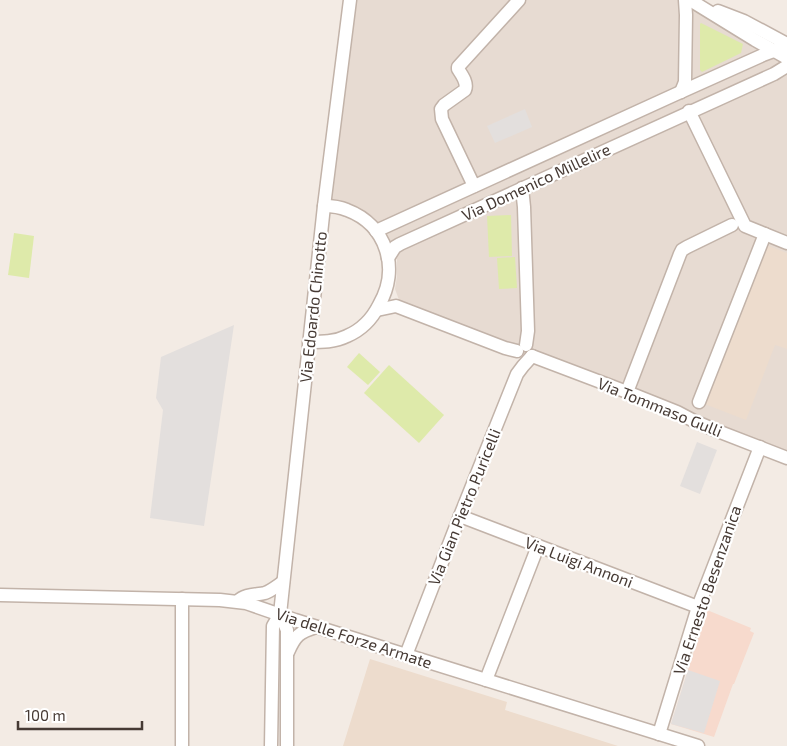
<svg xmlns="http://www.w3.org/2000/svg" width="787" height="746" font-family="'Exo 2',sans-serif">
<rect width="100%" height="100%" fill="#f3ebe4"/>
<path fill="#e7dbd2" d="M350 0H688L787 59V456L539 358 507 348 399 300 395 289 397 276V260L380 235 369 222 325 205Z"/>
<path fill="#f7dacd" d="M707 610 751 628 750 631 754 633 734 684H733L714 737 671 724Z"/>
<g fill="#eddccd">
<path d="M768 246 787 253V349L775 345 746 420 702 403Z"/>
<path d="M370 659 507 702 505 710 618 746H343Z"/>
</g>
<g fill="#deeaaa">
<path d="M701 23 743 44 741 53 702 72 700 70V24Z"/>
<path d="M511 215 512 256 489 257 487 216Z"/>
<path d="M14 233 34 236 29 278 8 275Z"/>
<path d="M515 257 517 288 499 289 497 258Z"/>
<path d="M359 353 380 372 368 385 347 367Z"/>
<path d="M389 365 444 415 419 443 364 393Z"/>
</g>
<g fill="#e3dfdd">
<path d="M525 109 532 127 495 143 487 126Z"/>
<path d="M234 325 204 526 150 518 163 410 156 398 161 357Z"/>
<path d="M697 442 717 450 700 494 680 486Z"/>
<path d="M688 670 720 681 704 733 671 724Z"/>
</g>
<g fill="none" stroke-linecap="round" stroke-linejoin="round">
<g stroke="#c2b3a9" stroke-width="15">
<g id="minor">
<path d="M690 0 755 40 787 58"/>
<path d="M718 11 744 21 787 44"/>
<path d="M681 92 685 82 686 15 685 0"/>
<path d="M689 111 745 226 787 243"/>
<path d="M474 186 442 119 441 109 444 105 465 90C468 83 462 75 458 69V67L519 0"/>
<path d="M522 188 524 207 528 331 526 345"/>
<path d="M376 231 674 95 763 55 787 46"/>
<path d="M388 258 395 247 400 244 774 74 787 66"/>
<path d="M377 310 396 306 505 348 517 351"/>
<path d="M309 342C322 342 335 342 347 336 361 330 372 319 379 305 400 269 387 225 347 210 340 207 332 206 324 206"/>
<path d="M532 356 627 392 677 412 694 421 715 430 787 458"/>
<path d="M627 392 680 254 682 250 687 247 732 225"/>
<path d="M699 402 765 234"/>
<path d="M460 516 698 607"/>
<path d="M0 595 220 600 246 603 295 620 406 655 698 746"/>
<path d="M238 601C245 594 256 595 265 593 271 591 277 586 283 582"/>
<path d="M280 614 287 630V746"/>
<path d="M288 652C295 636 299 632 316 627"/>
<path d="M406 655 460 516 517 374 523 366 532 356"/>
<path d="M486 680 538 546"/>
<path d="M659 734 698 607 760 447"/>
<path d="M182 746V599"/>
<path d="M271 746 273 626 280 614 324 206 350 0"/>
</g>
</g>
<use href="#minor" stroke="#fff" stroke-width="12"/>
</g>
<g text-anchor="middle" stroke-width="4.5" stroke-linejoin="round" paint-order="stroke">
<g font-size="16" fill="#463a34" stroke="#fff">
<text transform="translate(536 182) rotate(-25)" y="6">Via Domenico Millelire</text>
<text transform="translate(313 307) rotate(-84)" y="6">Via Edoardo Chinotto</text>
<text transform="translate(660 407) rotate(22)" y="6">Via Tommaso Gulli</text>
<text transform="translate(464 507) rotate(-68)" y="6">Via Gian Pietro Puricelli</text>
<text transform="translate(579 562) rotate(21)" y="6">Via Luigi Annoni</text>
<text transform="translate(707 590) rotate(-71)" y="6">Via Ernesto Besenzanica</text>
<text transform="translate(354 638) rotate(18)" y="6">Via delle Forze Armate</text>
</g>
</g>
<path d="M18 721v8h124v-8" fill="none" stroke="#463a34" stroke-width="2.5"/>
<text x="25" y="721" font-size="15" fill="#463a34" stroke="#ffffff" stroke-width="4" paint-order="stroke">100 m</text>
</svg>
